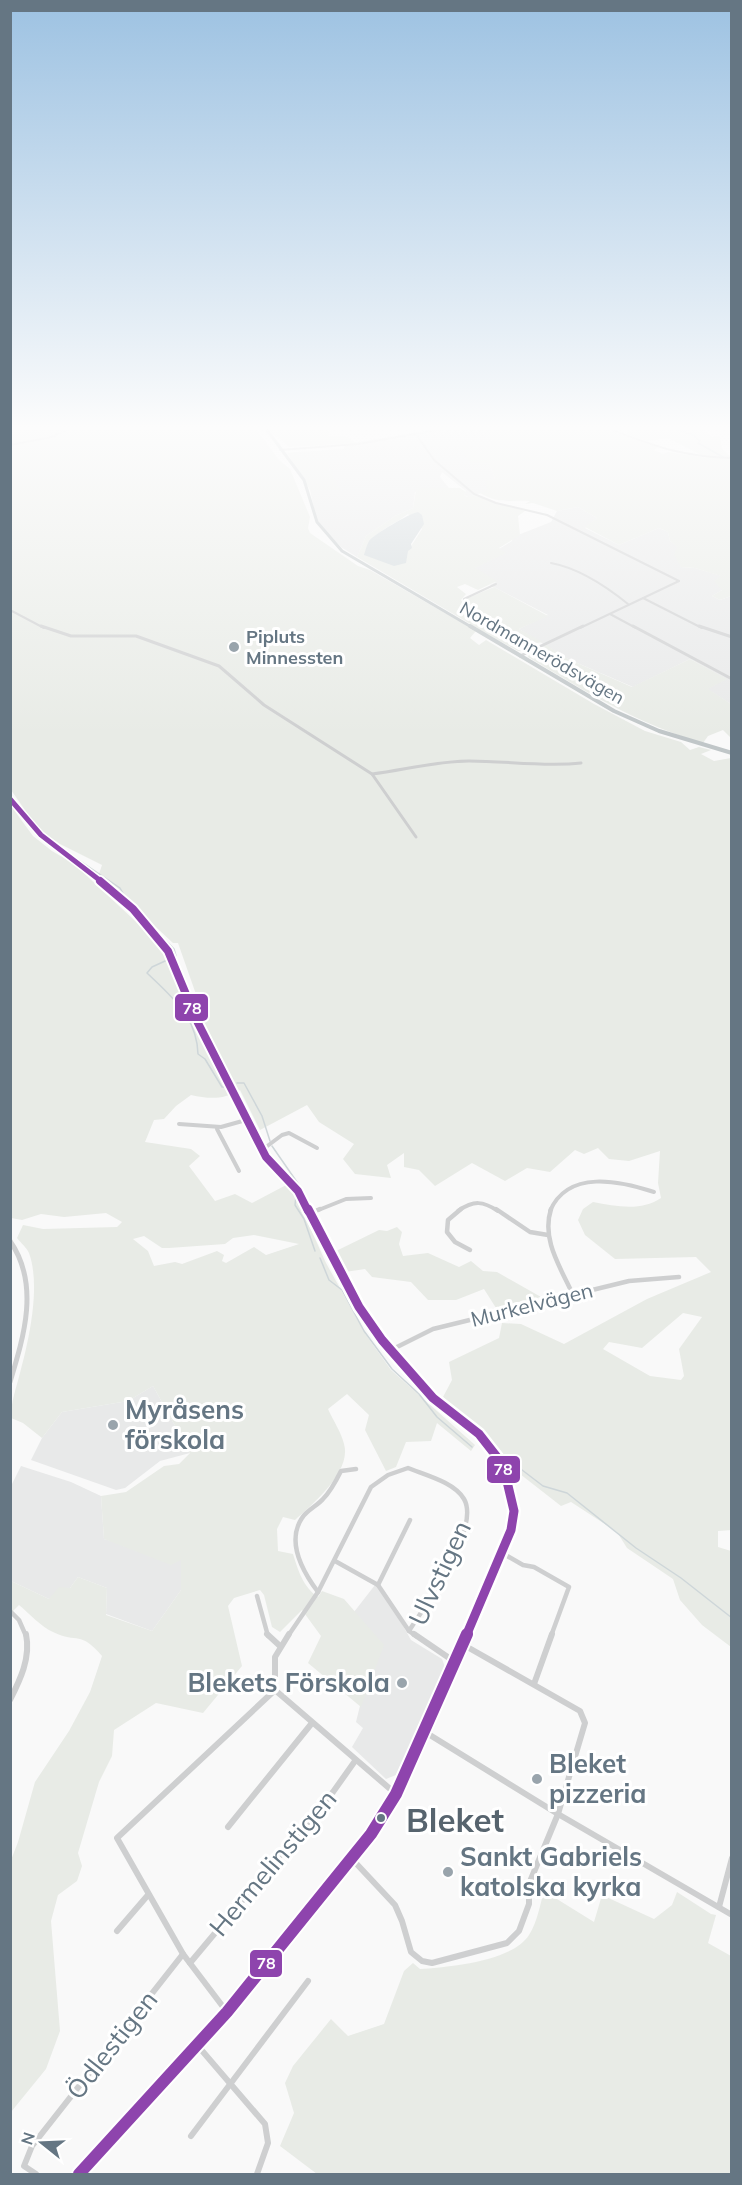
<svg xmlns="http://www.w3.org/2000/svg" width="742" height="2185" font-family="Mulish,sans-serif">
<rect width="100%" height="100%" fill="#f9f9f9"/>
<g fill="#e8e9e9">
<path d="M431 430H482L487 434 495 444 478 453 489 463 495 479 488 491 468 497 464 495 466 491 442 472 440 477 449 488H430L415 492 413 508 395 516 366 536 357 557 341 547 322 528 316 517 310 490H339L329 469 300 459 296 452 344 449 345 444Z"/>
<path d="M578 507 597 518 585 528 619 545 659 528 668 532 670 541 678 547 681 567 695 568 722 576V590L712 596 720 600 731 596V704L707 689 726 679 690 659 633 687 568 659 519 629 548 615 490 585 496 582 474 568 505 553 499 549 512 541 513 537 551 522 557 511Z"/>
<path d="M153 1386 190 1453 160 1461 125 1488 116 1490 31 1460 42 1438 62 1412 128 1401Z"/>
<path d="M21 1466 71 1482 101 1496 104 1539 181 1560V1590L152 1631 106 1614 107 1588 78 1577 70 1588 49 1599 11 1581 10 1488Z"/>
<path d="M375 1585 384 1592 411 1640 442 1659 445 1667 396 1775 386 1779 352 1747 363 1728 356 1722 370 1665 354 1612Z"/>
</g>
<g fill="#e8ebe6" fill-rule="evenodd">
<path d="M11 430H257L279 460 290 469 310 517 308 528 310 533 358 566 370 570 476 631 470 638 479 645 486 640 594 704 645 731 681 742 690 750 699 747 711 750 701 754 714 761 731 758 732 1530 718 1531V1547L731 1551V1647L702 1625 680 1600 673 1579 627 1548 617 1532 571 1502 561 1506 520 1474 492 1441 443 1397 452 1380 449 1362 499 1338 502 1323 521 1324 564 1344 647 1299 711 1272 696 1257 615 1259 585 1235 578 1220 583 1209 593 1202C616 1206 640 1212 661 1198L658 1183 660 1151 629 1161 609 1159 598 1148 584 1154 575 1150 550 1172 527 1168 505 1181 472 1163 435 1186 419 1170 404 1167V1153L387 1165 391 1178 355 1174 343 1159 354 1144 319 1122 307 1105 260 1130 240 1090C223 1100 209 1099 191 1095L176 1106 164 1119 154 1120 145 1142 191 1149 200 1156 189 1166 215 1201 235 1194 252 1203 290 1183 326 1263 366 1335 391 1370 475 1445 471 1451 437 1423 431 1441 406 1442 396 1467 386 1471 365 1430 369 1415 347 1394 328 1409C333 1420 341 1432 344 1444 352 1471 313 1504 295 1520L283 1517 277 1529 278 1551 293 1554C298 1570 303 1587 318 1597L322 1591 344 1599 384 1645 361 1707 308 1663 321 1636 302 1610 280 1632 272 1627 264 1595 260 1590 234 1598 228 1606 242 1666 203 1713 156 1703 114 1730 112 1756 99 1782 78 1853 82 1866 77 1881 58 1895 51 1921 60 2031 46 2069 11 2112V1860L18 1842 35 1782 69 1731 90 1692 102 1656C80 1630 78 1644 53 1632 41 1627 29 1613 19 1605L11 1613V1581L49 1599 59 1587 70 1588 78 1577 107 1588 106 1615 152 1631 181 1590V1560L171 1565 104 1539 101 1496 126 1492 164 1466 179 1464 190 1453 153 1386 128 1401 62 1412 42 1438 23 1423 11 1418C11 1401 16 1389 20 1373 29 1340 41 1286 29 1253 27 1248 21 1243 17 1238L23 1225 43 1229 117 1227 122 1222 106 1213 64 1217 41 1214 22 1220 11 1218V806L33 836 52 851 74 864 162 946 168 957 185 1004 198 1000 178 943H173L99 874 102 865 60 844 47 835 34 823 11 790ZM254 1235 299 1244 266 1255 254 1247 226 1263 222 1261 224 1255 217 1251 182 1264 175 1262 154 1266 148 1251 133 1239 144 1236 162 1248H169L225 1244 233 1238ZM683 1313 702 1317 679 1349 684 1376 681 1380 650 1376 603 1349 609 1342 642 1348Z"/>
<path d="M269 430H328L329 436 347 437 356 443 289 447Z"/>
<path d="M482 430H610C625 438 643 438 658 447L654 450 663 454 668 452 707 458 668 438 647 441 624 435 631 430H704L712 437 720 436 722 449 731 457V596L720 600 712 596 722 590 714 581 721 576 695 568 681 567 674 555 677 547 670 541 668 532 659 528 619 545 585 527 597 518 578 507 557 511 533 503 525 504 530 501C510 500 498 504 480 493L488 490 485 481 495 479 489 463 470 462 459 447 467 445 478 453 494 444 487 434Z"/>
<path d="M296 452 301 459H329V469L340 490H310L287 453Z"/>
<path d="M421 488H460L466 492 464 495 467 497 472 495 525 511 518 516 520 535 499 548 506 553 475 568 497 581 478 590 465 584 457 587 466 594 461 600 467 611 525 646 526 650 518 651 494 638 357 557 366 536 395 516 413 508 416 490ZM408 514 422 529 408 551 369 542C379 530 395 524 408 514Z"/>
<path d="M494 587 548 616 519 629 543 642 530 644 470 609 466 600 468 598Z"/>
<path d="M546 645 568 659 632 687 690 659 727 679 708 689 731 704V738L723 730 708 736 703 743C638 724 586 692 528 657L529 654Z"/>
<path d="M397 1227 402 1232 399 1244 403 1256 428 1253 459 1267 471 1261 483 1271 497 1272 541 1297 496 1308 484 1289 456 1300H428L411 1282 372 1277 365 1269 345 1272 336 1251 379 1230 387 1231Z"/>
<path d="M544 1891 594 1922 602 1895 654 1919 672 1905 677 1892 711 1914 716 1915 708 1943 731 1956V2174H317L280 2146 294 2113 285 2083 293 2066 331 2019 348 2036 384 2024 404 1971 413 1963 420 1969C449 1967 513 1961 529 1935 537 1923 540 1905 544 1891Z"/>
</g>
<path fill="#ced6d9" d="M418 512 422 515 424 524 411 544 412 548 408 551 406 563 394 566 364 555C365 551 367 545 369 541 373 535 410 513 418 512Z"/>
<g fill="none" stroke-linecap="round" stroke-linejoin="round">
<g stroke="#ced6d9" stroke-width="1.5">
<path d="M678 430 693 435 700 441 698 443 723 457"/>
<path d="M10 795 28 818"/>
<path d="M55 844 120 888 129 904"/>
<path d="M139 913 174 949 176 956 152 967 147 973C172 997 197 1017 198 1054L205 1059 222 1087H225"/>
<path d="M237 1083H244L262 1116 270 1141"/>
<path d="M272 1146 299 1185"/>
<path d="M296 1196 295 1205 304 1219 315 1251"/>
<path d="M320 1258 329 1280 342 1290 364 1331 392 1369 419 1394 437 1417 472 1447"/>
<path d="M509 1460 543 1486 567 1493 636 1548 681 1578 732 1618"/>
</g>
<g stroke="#cecfd0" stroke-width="2">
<path d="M612 430C658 447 683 457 732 458"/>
<path d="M416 434 434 460 474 494 496 503 547 515 679 581"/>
<path d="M10 445 52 437 66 430"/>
<path d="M280 450 358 444 437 430"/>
<path d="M551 563C578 568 607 587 628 604"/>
<path d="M496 584 464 599 465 606 497 628"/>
<path d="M643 598 702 628"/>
<path d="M10 610 44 628"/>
<path d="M610 614 636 628"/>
<path d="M580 628 679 581"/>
</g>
<g stroke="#cecfd0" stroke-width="3">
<path d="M41 626 71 636H136L219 666 264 705 372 774C404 770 437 761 469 761 507 761 544 767 581 763"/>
<path d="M494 626 534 649"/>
<path d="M633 626 732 679"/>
<path d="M699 626 732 637"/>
<path d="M520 656 583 626"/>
<path d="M372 774 416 837"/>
<path d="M10 799 41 835 102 882"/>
</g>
<g stroke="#cecfd0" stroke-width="4">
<path d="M100 881 133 909 168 951 198 1023 266 1157 298 1191 308 1211"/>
<path d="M179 1124 221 1127 246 1120"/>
<path d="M217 1129 239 1171"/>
<path d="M262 1150 282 1135 289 1133 317 1148"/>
<path d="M316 1211 346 1199 371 1198"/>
<path d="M458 1211C474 1200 483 1201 498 1211"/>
<path d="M550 1211C568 1169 620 1181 654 1192"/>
</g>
<g stroke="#cecfd0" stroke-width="4.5">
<path d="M308 1209 359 1307 382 1340 433 1398 479 1434 497 1457 505 1473 514 1511 511 1530 466 1636"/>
<path d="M461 1209 448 1220 447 1232 455 1242 470 1250"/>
<path d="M496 1209 530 1232 548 1235"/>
<path d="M551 1209C541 1240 561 1268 573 1295"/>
<path d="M311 1213 320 1209"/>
<path d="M391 1350 433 1329 629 1281 679 1277"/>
<path d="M502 1553 523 1565 534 1567 569 1587 551 1636"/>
<path d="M335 1561 378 1585 409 1631"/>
<path d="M378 1585 410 1520"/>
<path d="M318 1592C303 1572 286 1542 302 1518 307 1510 317 1506 323 1499 331 1491 336 1481 341 1471L356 1469"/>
<path d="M257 1596 268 1636"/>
<path d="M10 1611 19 1620 26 1636"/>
<path d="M288 1636 318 1592 371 1487 388 1475 408 1468C425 1475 454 1482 464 1499 481 1528 425 1606 409 1631L416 1636"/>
</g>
<g stroke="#cecfd0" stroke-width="6">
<path d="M267 1634 280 1646"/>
<path d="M414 1634 455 1662"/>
<path d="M534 1684 552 1634"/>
<path d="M275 1690 396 1794"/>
<path d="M10 1700C20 1680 31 1658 26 1634"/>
<path d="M425 1732 558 1814 732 1915"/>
<path d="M228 1827 312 1723"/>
<path d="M352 1859 395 1905 402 1921 411 1952 422 1961 432 1963 507 1943 519 1931 529 1904V1884L558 1814 585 1723 580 1711 462 1644"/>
<path d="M719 1907 732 1858"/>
<path d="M117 1931 148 1895"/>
<path d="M190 1963 333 1792 355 1761"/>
<path d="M227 2012 183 1954 117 1838 275 1690V1657L289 1634"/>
<path d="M198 2046 265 2124 268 2143 257 2174"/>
<path d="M191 2136 308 1981"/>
<path d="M36 2174 24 2166 32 2146 183 1954"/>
<path d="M79 2174 227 2012 371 1834 396 1794 467 1634"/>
</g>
<path stroke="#cecfd0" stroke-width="5" d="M10 1241C40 1284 24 1336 10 1382"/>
<path stroke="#c0c6c8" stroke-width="3" d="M267 430 304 480 317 522 342 551 473 628"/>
<path stroke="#c0c6c8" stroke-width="4" d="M470 626 614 711 659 731 732 753"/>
<g stroke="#fff" stroke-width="8">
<path id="bus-1-far3" d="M10 799 41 835 102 882"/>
</g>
<g stroke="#fff" stroke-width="12">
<path id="bus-1-far2" d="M100 881 133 909 168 951 198 1023 266 1157 298 1191 308 1211"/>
</g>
<g stroke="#fff" stroke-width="14">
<path id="bus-1-far1" d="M308 1209 359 1307 382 1340 433 1398 479 1434 497 1457 505 1473 514 1511 511 1530 466 1636"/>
</g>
<g stroke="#fff" stroke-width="16">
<path id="bus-1" d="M79 2174 227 2012 371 1834 396 1794 467 1634"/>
</g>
<use href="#bus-1-far3" stroke="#8e44ad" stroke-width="5"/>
<use href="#bus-1-far2" stroke="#8e44ad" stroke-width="8"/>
<use href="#bus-1-far1" stroke="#8e44ad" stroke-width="9"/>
<use href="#bus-1" stroke="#8e44ad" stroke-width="12"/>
</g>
<linearGradient id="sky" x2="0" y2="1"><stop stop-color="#9dc2e2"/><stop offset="0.58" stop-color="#fcfcfc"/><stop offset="1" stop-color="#fcfcfc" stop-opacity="0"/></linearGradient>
<rect width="742" height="736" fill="url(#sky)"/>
<g fill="#99a4ac" stroke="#fff" stroke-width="2">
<circle cx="234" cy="647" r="6"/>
<circle cx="113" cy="1425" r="6"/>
<circle cx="402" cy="1683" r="6"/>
<circle cx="537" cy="1779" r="6"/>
<circle cx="448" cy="1872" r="6"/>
</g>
<circle fill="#657683" stroke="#fff" stroke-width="2" cx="381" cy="1818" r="5"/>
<g text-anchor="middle" stroke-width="6" stroke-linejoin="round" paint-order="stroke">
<g font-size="18" font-weight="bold" fill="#657683" stroke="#fff" text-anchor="start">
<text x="246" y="643">Pipluts<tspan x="246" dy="21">Minnessten</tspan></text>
</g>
<g font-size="18" fill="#657683" stroke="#fff">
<text transform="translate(542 653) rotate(30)" y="6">Nordmannerödsvägen</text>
</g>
<g font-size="21" fill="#657683" stroke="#fff">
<text transform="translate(532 1305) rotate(-14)" y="7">Murkelvägen</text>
</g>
<g font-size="26" font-weight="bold" fill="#657683" stroke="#fff" text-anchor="start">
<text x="125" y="1419">Myråsens<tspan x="125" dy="30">förskola</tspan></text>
<text x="390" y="1692" text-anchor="end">Blekets Förskola</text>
<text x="549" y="1773">Bleket<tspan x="549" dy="30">pizzeria</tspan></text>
<text x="460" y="1866">Sankt Gabriels<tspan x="460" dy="30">katolska kyrka</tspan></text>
</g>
<g font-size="26" fill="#657683" stroke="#fff">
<text transform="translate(440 1573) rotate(-65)" y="9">Ulvstigen</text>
<text transform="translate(273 1863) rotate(-50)" y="9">Hermelinstigen</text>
<text transform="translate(112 2045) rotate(-52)" y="9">Ödlestigen</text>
</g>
<g font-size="33" font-weight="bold" fill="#57646e" stroke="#fff">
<text x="455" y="1832">Bleket</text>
</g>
</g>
<g stroke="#fff" stroke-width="2">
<rect x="174" y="993" width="35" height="29" rx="6" fill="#8e44ad"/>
<rect x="486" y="1455" width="35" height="29" rx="6" fill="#8e44ad"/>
<rect x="249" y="1949" width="34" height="29" rx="6" fill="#8e44ad"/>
</g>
<g font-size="16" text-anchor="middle" font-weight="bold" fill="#fff">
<text x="192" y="1014">78</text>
<text x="503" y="1475">78</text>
<text x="266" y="1969">78</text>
</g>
<rect width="742" height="2185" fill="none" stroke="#657683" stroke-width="24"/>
<g transform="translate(42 2143) rotate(288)" stroke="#ffffff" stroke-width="4.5" paint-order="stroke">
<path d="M0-4.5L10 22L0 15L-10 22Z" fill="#657683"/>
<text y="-9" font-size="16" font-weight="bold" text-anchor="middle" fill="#657683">N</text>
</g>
</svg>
